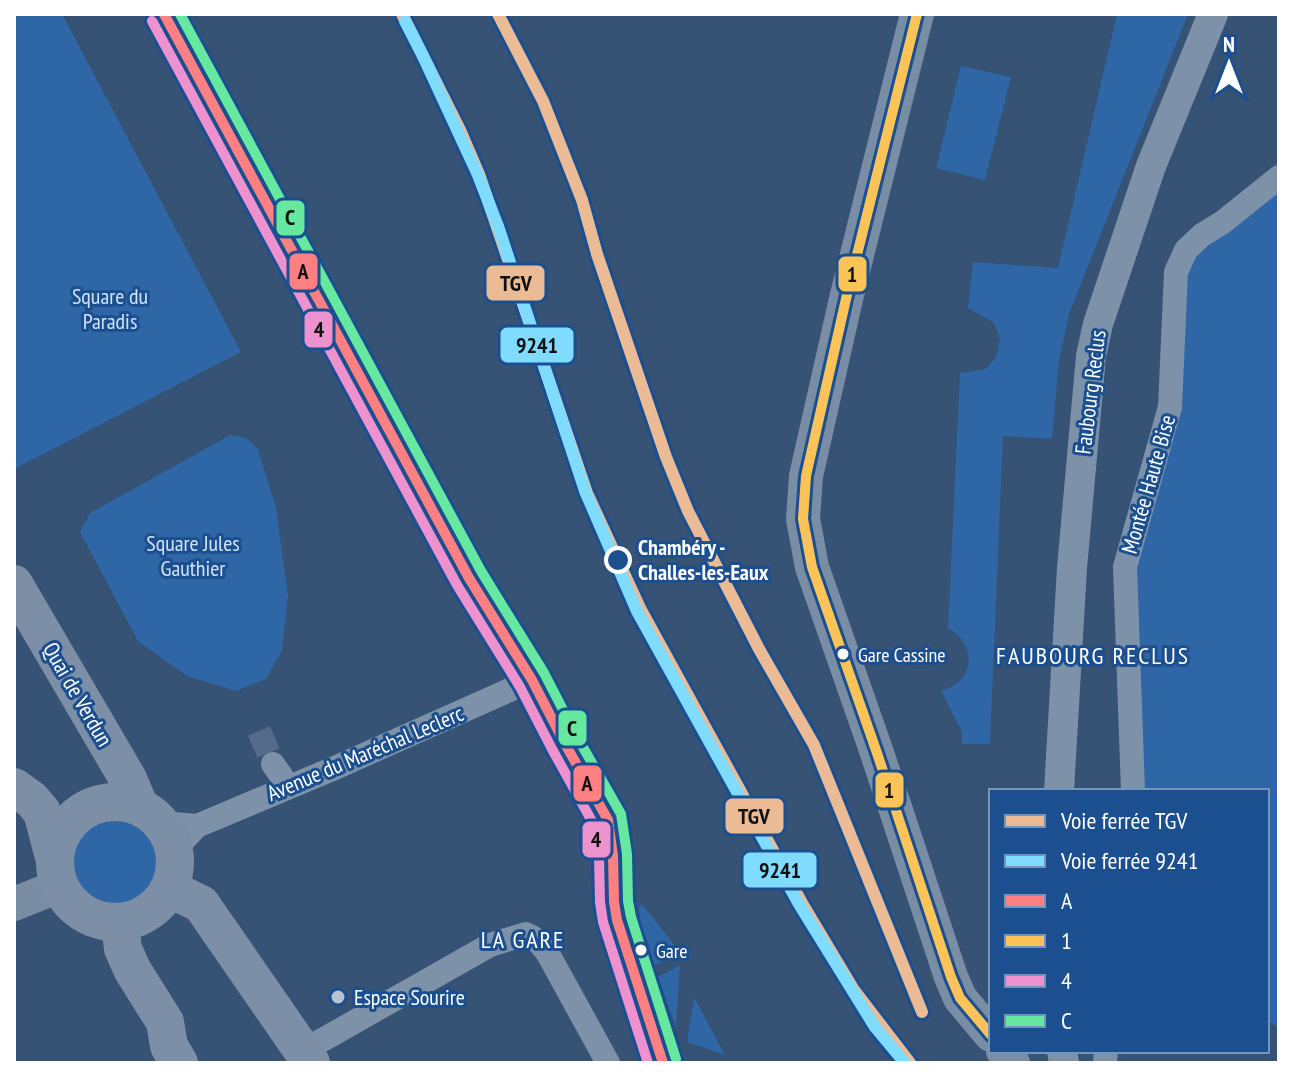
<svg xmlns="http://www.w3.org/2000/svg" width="1293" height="1077" font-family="'PT Sans Narrow',sans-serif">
<rect width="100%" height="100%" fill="#365274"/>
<g fill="#2f66a5">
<path d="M14 14H62L241 352 16 468 14 465Z"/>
<path d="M1117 14H1188L1069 314 1059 361 1052 439 1003 436 990 744H962V732L941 691C950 688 962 682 966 672 973 655 965 636 948 629L960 373 986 369 996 357 1000 339 994 323 968 308 973 262 1058 268Z"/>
<path d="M961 66 1011 77 985 180 936 168Z"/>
<path d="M1279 184V1029L1267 1019V791H1139L1133 561 1188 263Z"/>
<path d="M230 435 246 438 258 449 276 508 288 596 282 650 266 679 236 691 187 676 138 641 80 532 90 513Z"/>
<circle cx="114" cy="864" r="48"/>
<path d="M642 904 680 952 654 966 641 930 639 906Z"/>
<path d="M680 965 676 1027 658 977Z"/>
<path d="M694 997 725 1055 687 1042Z"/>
</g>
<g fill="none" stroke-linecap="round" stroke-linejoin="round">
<path stroke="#546c89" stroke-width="24" stroke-dasharray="24 12" stroke-linecap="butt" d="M259 731 273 764"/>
<g stroke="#7d92a8" stroke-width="24">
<path d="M164 14 469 578 532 680 337 767 197 826 175 849"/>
<path d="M273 764 288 786"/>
<path d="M1133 791 1125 567 1170 407 1176 272 1186 250 1202 235 1223 222 1279 177"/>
<path d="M162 823 197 826"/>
<path d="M303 1051 490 945 526 934 537 940 547 952 608 1063"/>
<path d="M1105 1063 1106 1051"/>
</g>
<g stroke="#7d92a8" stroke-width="30">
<path d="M1059 791 1072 568 1091 356 1098 324 1151 166 1213 14"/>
<path d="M1062 1051 1064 1063"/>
</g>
<g stroke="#798da4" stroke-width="34">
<path d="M917 14 846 299 806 476 803 519 812 567 877 753 951 977 960 998 991 1035"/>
<path d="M14 904 59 886"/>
<path d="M1003 1051 1013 1063"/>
</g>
<g stroke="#7d8ea7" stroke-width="38">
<path d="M14 584 128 779 139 805"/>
<path d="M14 787 32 800 42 812 55 861"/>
<circle cx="115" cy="862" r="60"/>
<path d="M170 889 201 904 311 1063"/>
<path d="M120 923 123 949 133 971 165 1022 169 1046 179 1063"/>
</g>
<g stroke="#1b4f8f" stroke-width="16">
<path id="bus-1" d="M164 14 469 578 532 680 564 742 608 820 613 856 614 902 617 920 663 1063"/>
</g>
<g stroke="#1b4f8f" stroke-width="16">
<path id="bus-2" d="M917 14 846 299 806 476 803 519 812 567 877 753 951 977 960 998 991 1035"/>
</g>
<g stroke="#1b4f8f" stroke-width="16">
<path id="bus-3" d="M152 21 457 585 520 687 552 749 594 825 599 857 600 902 603 922 648 1063"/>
</g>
<g stroke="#1b4f8f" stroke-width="16">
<path id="bus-4" d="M180 14 481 571 544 673 576 735 621 814 627 854 628 901 631 917 676 1059"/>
</g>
<use href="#bus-1" stroke="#ff8082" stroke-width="10"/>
<use href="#bus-2" stroke="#fcc458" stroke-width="10"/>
<use href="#bus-3" stroke="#ed91cf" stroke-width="10"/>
<use href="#bus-4" stroke="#66e8a0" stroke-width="10"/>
<g stroke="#1b4f8f" stroke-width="18">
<g id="rail-1">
<path d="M402 14 461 132 479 174 587 493 641 610 802 903 854 990 910 1063"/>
<path d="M498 14 543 101 582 200 597 254 666 457 688 511 759 649 814 745 922 1012"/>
</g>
</g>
<g stroke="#1b4f8f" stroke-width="18">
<path id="rail-2" d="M405 21 422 54 478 175 499 229 585 491 637 611 799 904 875 1027 905 1063"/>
</g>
<use href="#rail-1" stroke="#eabb95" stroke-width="12"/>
<use href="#rail-2" stroke="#80dcff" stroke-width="12"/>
</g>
<circle fill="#1b4f8f" stroke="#fff" stroke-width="4" cx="618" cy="560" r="12"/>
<g fill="#fff" stroke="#1b4f8f" stroke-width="3">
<circle cx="843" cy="654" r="7"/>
<circle cx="641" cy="950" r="7"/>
</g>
<circle fill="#b9c2ce" stroke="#1b4f8f" stroke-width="3" cx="338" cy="997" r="8"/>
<g text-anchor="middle" stroke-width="6" stroke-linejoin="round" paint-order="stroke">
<g font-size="20" fill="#fff" stroke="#1b4f8f" text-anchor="start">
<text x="858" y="662">Gare Cassine</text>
<text x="656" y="958">Gare</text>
</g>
<g font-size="22" fill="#cfe3fa" stroke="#1b4f8f">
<text x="110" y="304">Square du<tspan x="110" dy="25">Paradis</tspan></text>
<text x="193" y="551">Square Jules<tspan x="193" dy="25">Gauthier</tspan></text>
</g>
<g font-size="22" fill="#fff" stroke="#1b4f8f">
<text transform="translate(1090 392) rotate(-83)" y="8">Faubourg Reclus</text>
<text transform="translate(1148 484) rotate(-74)" y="8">Montée Haute Bise</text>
<text transform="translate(78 694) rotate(60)" y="8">Quai de Verdun</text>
<text transform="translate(365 753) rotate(-23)" y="8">Avenue du Maréchal Leclerc</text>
</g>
<g font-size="22" font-weight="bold" fill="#fff" stroke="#1b4f8f" text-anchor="start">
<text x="638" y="555">Chambéry -<tspan x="638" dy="25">Challes-les-Eaux</tspan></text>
</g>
<g font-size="22" fill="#fff" stroke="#1b4f8f" text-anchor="start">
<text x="354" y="1005">Espace Sourire</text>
</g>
<g font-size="24" letter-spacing="2" fill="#fff" stroke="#1b4f8f">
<text x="1093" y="664">FAUBOURG RECLUS</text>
<text x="523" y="948">LA GARE</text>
</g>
</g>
<g stroke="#1b4f8f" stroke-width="3">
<rect x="275" y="199" width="31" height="38" rx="8" fill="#66e8a0"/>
<rect x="288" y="252" width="31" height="39" rx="8" fill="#ff8082"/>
<rect x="837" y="255" width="31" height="38" rx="8" fill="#fcc458"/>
<rect x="485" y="264" width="61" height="38" rx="8" fill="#eabb95"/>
<rect x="303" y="310" width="31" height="39" rx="8" fill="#ed91cf"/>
<rect x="499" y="326" width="76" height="38" rx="8" fill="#80dcff"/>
<rect x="557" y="709" width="31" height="38" rx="8" fill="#66e8a0"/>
<rect x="572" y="764" width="31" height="39" rx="8" fill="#ff8082"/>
<rect x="874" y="771" width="31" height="38" rx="8" fill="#fcc458"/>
<rect x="724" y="797" width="61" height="38" rx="8" fill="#eabb95"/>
<rect x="581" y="820" width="31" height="39" rx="8" fill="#ed91cf"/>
<rect x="742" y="851" width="76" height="38" rx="8" fill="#80dcff"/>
</g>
<g font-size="22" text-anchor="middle" font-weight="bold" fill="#111">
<text x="290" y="225">C</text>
<text x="303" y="279">A</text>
<text x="852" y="282">1</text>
<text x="516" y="291">TGV</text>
<text x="319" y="337">4</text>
<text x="537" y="353">9241</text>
<text x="572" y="736">C</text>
<text x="587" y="791">A</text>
<text x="889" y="798">1</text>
<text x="754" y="824">TGV</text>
<text x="596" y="847">4</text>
<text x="780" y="878">9241</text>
</g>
<rect width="1293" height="1077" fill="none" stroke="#ffffff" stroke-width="32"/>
<rect x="989" y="789" width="280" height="264" fill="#1b4f8f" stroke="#7695bc" stroke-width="2"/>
<rect x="1005" y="815" width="40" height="12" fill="#eabb95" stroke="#7695bc" stroke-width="2"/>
<text x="1061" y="829" font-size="24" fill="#ffffff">Voie ferrée TGV</text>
<rect x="1005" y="855" width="40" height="12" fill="#80dcff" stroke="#7695bc" stroke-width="2"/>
<text x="1061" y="869" font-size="24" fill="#ffffff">Voie ferrée 9241</text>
<rect x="1005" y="895" width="40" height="12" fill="#ff8082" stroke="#7695bc" stroke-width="2"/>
<text x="1061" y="909" font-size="24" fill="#ffffff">A</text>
<rect x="1005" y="935" width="40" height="12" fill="#fcc458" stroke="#7695bc" stroke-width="2"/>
<text x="1061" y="949" font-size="24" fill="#ffffff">1</text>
<rect x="1005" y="975" width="40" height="12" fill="#ed91cf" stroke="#7695bc" stroke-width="2"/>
<text x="1061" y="989" font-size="24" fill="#ffffff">4</text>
<rect x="1005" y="1015" width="40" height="12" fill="#66e8a0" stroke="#7695bc" stroke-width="2"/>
<text x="1061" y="1029" font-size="24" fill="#ffffff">C</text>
<g transform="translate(1229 64)" stroke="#1b4f8f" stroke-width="6" paint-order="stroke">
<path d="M0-6L14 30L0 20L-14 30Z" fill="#ffffff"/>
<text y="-12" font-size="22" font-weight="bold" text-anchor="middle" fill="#ffffff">N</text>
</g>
</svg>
